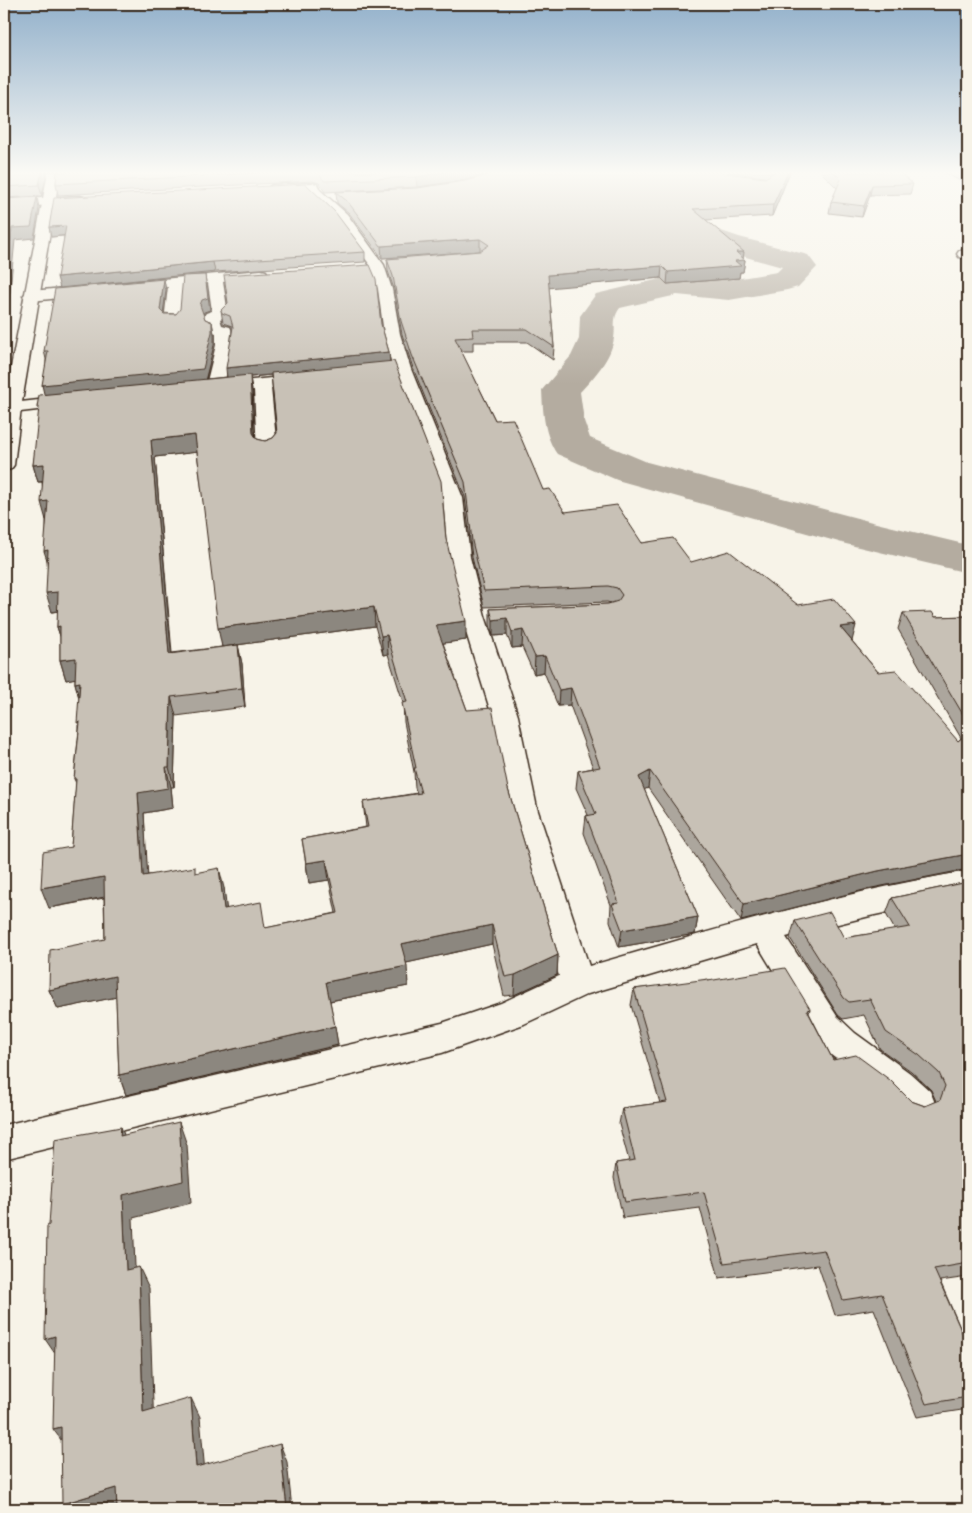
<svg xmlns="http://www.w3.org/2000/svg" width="972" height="1513" font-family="Mali,sans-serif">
<rect width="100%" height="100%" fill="#f7f3e8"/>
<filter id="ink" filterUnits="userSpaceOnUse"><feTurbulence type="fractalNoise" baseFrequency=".02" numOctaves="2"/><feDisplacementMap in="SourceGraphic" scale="10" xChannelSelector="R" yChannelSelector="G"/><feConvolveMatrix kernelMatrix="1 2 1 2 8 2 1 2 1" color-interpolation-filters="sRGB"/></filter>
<g filter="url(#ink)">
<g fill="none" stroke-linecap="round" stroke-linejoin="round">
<path fill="#b4aca0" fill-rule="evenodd" d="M568 172C595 172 647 167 664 193V198L689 220 739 237 808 255 817 267 798 287 787 290 729 300 677 295 620 308C612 318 616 327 614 338 611 359 594 377 580 392L584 421 590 438 647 462 872 522 968 545V573L846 544 617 480 557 454C544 435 543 413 542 390L571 356 579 339 580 316 596 294 677 275 729 280 777 272 782 267 717 249 669 232 636 200 637 196 613 187 571 177Z"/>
<g stroke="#3b2a1e" stroke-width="3">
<g id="minor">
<path d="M313 183 317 184 320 190 347 214 384 265 392 289 400 334 411 369 463 498 470 557 485 616 518 716 537 808 589 966C714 930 840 892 968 871V895L870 916 786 937 837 1016 855 1033 910 1073 930 1091 935 1103 930 1115 917 1120 904 1115 884 1095 831 1055 813 1036 757 944 588 994 524 1024 442 1053 4 1159V1125L442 1023 501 1003 559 976 509 808 492 716 461 616 448 557 443 498 393 369 384 334 378 289 370 265 337 220 308 191 272 193 266 189 272 185Z"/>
<path d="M80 196 84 197 86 200 84 203 4 208V200Z"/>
<path d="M968 250V258L959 257 957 254 959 251Z"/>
<path d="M261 270 266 271 268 274 266 277 223 282 228 314 225 317 220 319 222 325 230 327C237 338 227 369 225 383L308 374 314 375 317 379 314 383 271 388 277 450 274 454 267 456 260 454 257 450 254 390 214 394 208 393 205 389 216 345V333L209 331 204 316 206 313 212 311 208 283 183 286 180 321 178 324H166L164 321 168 287 31 301 26 299 23 296 26 293 31 291Z"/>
<path d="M74 396 80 397 83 401 80 405 12 413 6 412 4 409 6 404 12 403Z"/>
</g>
</g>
<g stroke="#3b2a1e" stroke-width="3">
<path id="highway" d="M48 172H60L21 408 14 465 11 469 4 471V404Z"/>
</g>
<use href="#minor" fill="#f7f3e8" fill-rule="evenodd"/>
<use href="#highway" fill="#f7f3e8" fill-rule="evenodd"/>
</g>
<g fill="#aca69d" stroke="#3b2a1e" fill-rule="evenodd">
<path d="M4 172H47L42 196 4 198Z"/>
<path d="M57 172H497L465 180 417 187 325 192 319 183 313 181 58 195 56 184Z"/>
<path d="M727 172H790L772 216 706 220 745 260 743 272H740L739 278 667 284 661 278 549 287 554 347 553 360 527 342H473V351H461L495 420 543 490 565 512 798 605 852 641 878 672 958 741 961 738 898 629 903 613 935 617 968 616V870L872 888 741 921 648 788 644 789 698 917 695 934 619 947 610 921 611 905 584 833 586 816 588 815 576 788 578 771 593 768 570 705 558 706 544 672 534 674 522 647 512 648 507 635 493 636 490 625V609L608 604 611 603 607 602 484 607 472 557 465 497 413 368 402 334 394 289 388 271 387 259 470 252 382 258 349 213 337 203 336 192 417 188 465 181 765 178 764 177Z"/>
<path d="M821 172H899L913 184 910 194 870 195 862 217 829 213 831 202 837 188Z"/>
<path d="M943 172H968V185Z"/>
<path d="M49 227 365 252V262L215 272 60 288 64 236 51 237Z"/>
<path d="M166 290 163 313 176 314 210 310 204 312 203 314 205 319 212 322 214 334V345L206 379 227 377 232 329V326L223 323 221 310 381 324 389 352 390 362 446 539 466 640 443 643 467 710 508 789 558 955 557 975 514 995 504 996 492 944 406 963 408 986 330 1001 338 1045 126 1095 119 1075 116 997 58 1009 49 990 105 939 104 898 49 908 71 847 76 783 74 779 79 730V697L75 683V678L66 680 60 660V636L57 627 58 611 52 612 47 561 46 520 42 482H38L33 465 45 395 46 359 44 351ZM271 375 277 433 273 438 265 441 257 439 254 435 252 391 250 377ZM197 452 222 647 375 626 383 655 388 654 403 702 404 722 414 772 415 788 417 793 363 802 366 827 302 839 309 883 329 880 336 913 266 928 226 909 224 888 196 873 147 875 144 813 173 808 171 787H174L176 716 245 707 242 664 238 645 172 653 155 457Z"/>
<path d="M968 882V1277L940 1281 968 1346V1409L917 1417 874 1309 835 1315 818 1265 719 1278 700 1208 623 1218 614 1178 616 1163 629 1161 619 1124 622 1108 660 1103 631 1005 634 989 708 981 810 1009 809 1013 833 1060 911 1101 925 1106 936 1101 931 1090 911 1071 880 1049 864 1015 843 1019 838 1015 790 938 795 921 844 938 895 930 886 914 892 898Z"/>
</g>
<g fill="#8c877f" stroke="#3b2a1e">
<path d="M42 172H47L42 196 39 185Z"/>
<path d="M445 172H497L465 180 417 187 416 177Z"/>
<path d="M788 172H790L772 216 773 205Z"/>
<path d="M872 185 870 195 862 217 864 206Z"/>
<path d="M37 197 39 208 34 238 15 240 5 340 4 335V305L12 228Z"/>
<path d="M66 226 68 235 51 237 49 227Z"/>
<path d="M480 239V251L382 258 381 246Z"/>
<path d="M736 252H744L743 260H745L743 272H740L739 278 667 284 668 272Z"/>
<path d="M213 262 215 272 60 288 57 277Z"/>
<path d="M662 266 661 278 547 288 548 275Z"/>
<path d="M205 275 210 310 204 312 202 317 200 305Z"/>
<path d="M164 279 166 290 162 322 160 310Z"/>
<path d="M212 322 214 334V345L205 381 45 398 42 385Z"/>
<path d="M389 352 390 363 250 377 252 391 255 450 227 379 226 368Z"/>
<path d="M195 435 198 452 155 457 173 673 169 654 151 440Z"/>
<path d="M44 464 49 481 38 482 33 465Z"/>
<path d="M48 501 53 519 46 520 41 502Z"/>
<path d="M48 550 50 569 44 551Z"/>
<path d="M58 592 64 610 52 612 46 593Z"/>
<path d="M374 607 375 626 222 647 218 628Z"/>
<path d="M507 618V635L493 636V620Z"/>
<path d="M466 621V640L437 644 436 625Z"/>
<path d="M856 625 852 641 840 627Z"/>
<path d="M60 626 63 645 57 627Z"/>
<path d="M523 630 522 647 512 648V632Z"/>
<path d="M387 635 388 654 383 655 381 636Z"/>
<path d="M238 645 242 664 245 707 242 688Z"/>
<path d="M545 656 544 672 534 674 535 657Z"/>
<path d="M76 658 82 677 66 680 60 660Z"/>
<path d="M80 682V702L75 683Z"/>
<path d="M571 688 570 705 558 706 559 690Z"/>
<path d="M171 697 176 716 174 787 169 767Z"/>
<path d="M166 767 171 787 173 808 144 813 149 896 143 876 138 793Z"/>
<path d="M650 771 648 788 637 793 639 777Z"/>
<path d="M968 854V869L872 888 741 921 744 904 878 871Z"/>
<path d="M326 860 329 880 309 883 306 863Z"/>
<path d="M219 868 224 888 229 929 224 909Z"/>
<path d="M104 877 110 896 49 908 41 888Z"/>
<path d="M698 917 695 934 619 947 622 930Z"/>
<path d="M492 925V944L402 964 401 944Z"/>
<path d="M558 955 557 975 514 995 515 975Z"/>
<path d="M407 966 408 986 329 1001 326 982Z"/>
<path d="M115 976 122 996 58 1009 49 990Z"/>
<path d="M335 1026 338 1045 126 1095 119 1075Z"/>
<path d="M179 1122 187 1145 191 1203 133 1218 136 1291 126 1270 123 1195Z"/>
<path d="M121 1127 130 1150 120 1136Z"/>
<path d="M139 1267 149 1288 154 1431 143 1412Z"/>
<path d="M55 1336 58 1358 45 1339Z"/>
<path d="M191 1398 200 1417 206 1484 196 1467Z"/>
<path d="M61 1427 67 1448 53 1429Z"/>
<path d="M280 1444 287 1462 292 1509H287Z"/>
<path d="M116 1488 128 1505 115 1509H66L62 1504Z"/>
</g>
<g fill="#c8c1b6" stroke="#3b2a1e" fill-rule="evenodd">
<path d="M4 172H42L39 185 4 187Z"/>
<path d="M57 172H278L56 184Z"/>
<path d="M318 172H445L416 177 324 181Z"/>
<path d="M500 172H718L765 178 773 173V172H788L773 205 693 209 744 252H736L745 260 735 261 741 266 668 272 662 266 548 275 554 347 527 329H472L473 337 455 338 495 420 513 419 543 490 550 489 565 512 617 505 642 543 673 538 691 562 729 551 798 605 834 599 856 625 840 627 878 672 896 670 958 741 968 733V854L878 871 744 904 650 771 639 777 698 917 622 930 612 904 619 903 586 816 596 814 578 771 600 767 571 688 559 690 545 656 535 657 523 630 512 632 507 618 493 620 490 609 608 604 618 601 622 595 617 588 608 586 484 591 472 541 465 482 412 355 401 321 393 276 387 259 480 251 489 245 480 239 381 246 348 202 336 192 417 188 465 181Z"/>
<path d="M834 172H899L913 184 872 185 864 206 831 202 841 179Z"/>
<path d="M961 172H968V176Z"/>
<path d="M306 184 335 212 365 252 213 262 57 277 66 226 49 227 54 198Z"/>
<path d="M37 197 31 227 12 228 4 305V199Z"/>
<path d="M370 265 376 279 381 324 389 352 226 368 233 327 230 316 222 313 221 310 228 303 224 275Z"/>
<path d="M205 275 208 298 202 300 200 305 205 319 212 322V332L203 369 42 385 48 351H44L55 289 164 279 160 310 164 314H176L180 309 183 276Z"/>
<path d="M394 361 441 481 446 539 466 621 436 625 467 710 492 708 508 789 558 955 515 975 505 977 492 925 401 944 407 966 326 982 335 1026 119 1075 115 976 49 990 50 950 105 939 104 877 41 888 43 852 71 847 76 779H74L80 722 77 723 80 682 75 683 76 658 60 660V626L57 627 58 592 46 593 48 550 44 551 48 501 41 502 44 464 33 465 39 407H37L39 395 250 375 253 433 257 439 265 441 273 438 277 433 271 373ZM195 435 218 628 374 607 381 636 387 635 407 702 402 703 416 768H414L421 793 363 802 368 827 302 839 306 863 326 860 338 913 265 928 261 902 224 909 219 868 195 873V867L143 876 138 793 168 788 166 767H169L171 697 242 688 238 645 169 654 151 440Z"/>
<path d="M932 612 935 617 968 616V723L903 613Z"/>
<path d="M968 882V1263L934 1269 968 1346V1397L926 1404 882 1294 843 1300 824 1250 724 1263 704 1192 625 1202 616 1163 635 1160 622 1108 667 1102 634 989 708 979V981L785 968 810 1009 807 1010 833 1060 856 1055 890 1080 911 1101 925 1106 940 1100 945 1086 939 1073 919 1055 886 1032 870 999 849 1002 844 998 795 921 830 912 844 938 910 927 892 898Z"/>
<path d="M179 1122 183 1181 123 1195 126 1270 139 1267 143 1412 191 1398 196 1467 280 1444 287 1509H117L116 1488 62 1504 61 1427 53 1429 55 1336 45 1339 47 1226 49 1225 55 1139 121 1127 120 1136Z"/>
</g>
</g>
<linearGradient id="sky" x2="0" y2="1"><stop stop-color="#93b1cb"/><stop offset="0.45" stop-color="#fbfaf5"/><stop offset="1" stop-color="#fbfaf5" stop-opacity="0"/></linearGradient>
<rect width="972" height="384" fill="url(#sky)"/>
<rect width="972" height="1513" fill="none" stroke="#f7f3e8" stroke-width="20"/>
<rect x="10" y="10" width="952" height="1493" fill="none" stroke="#3b2a1e" stroke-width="2" filter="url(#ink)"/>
</svg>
